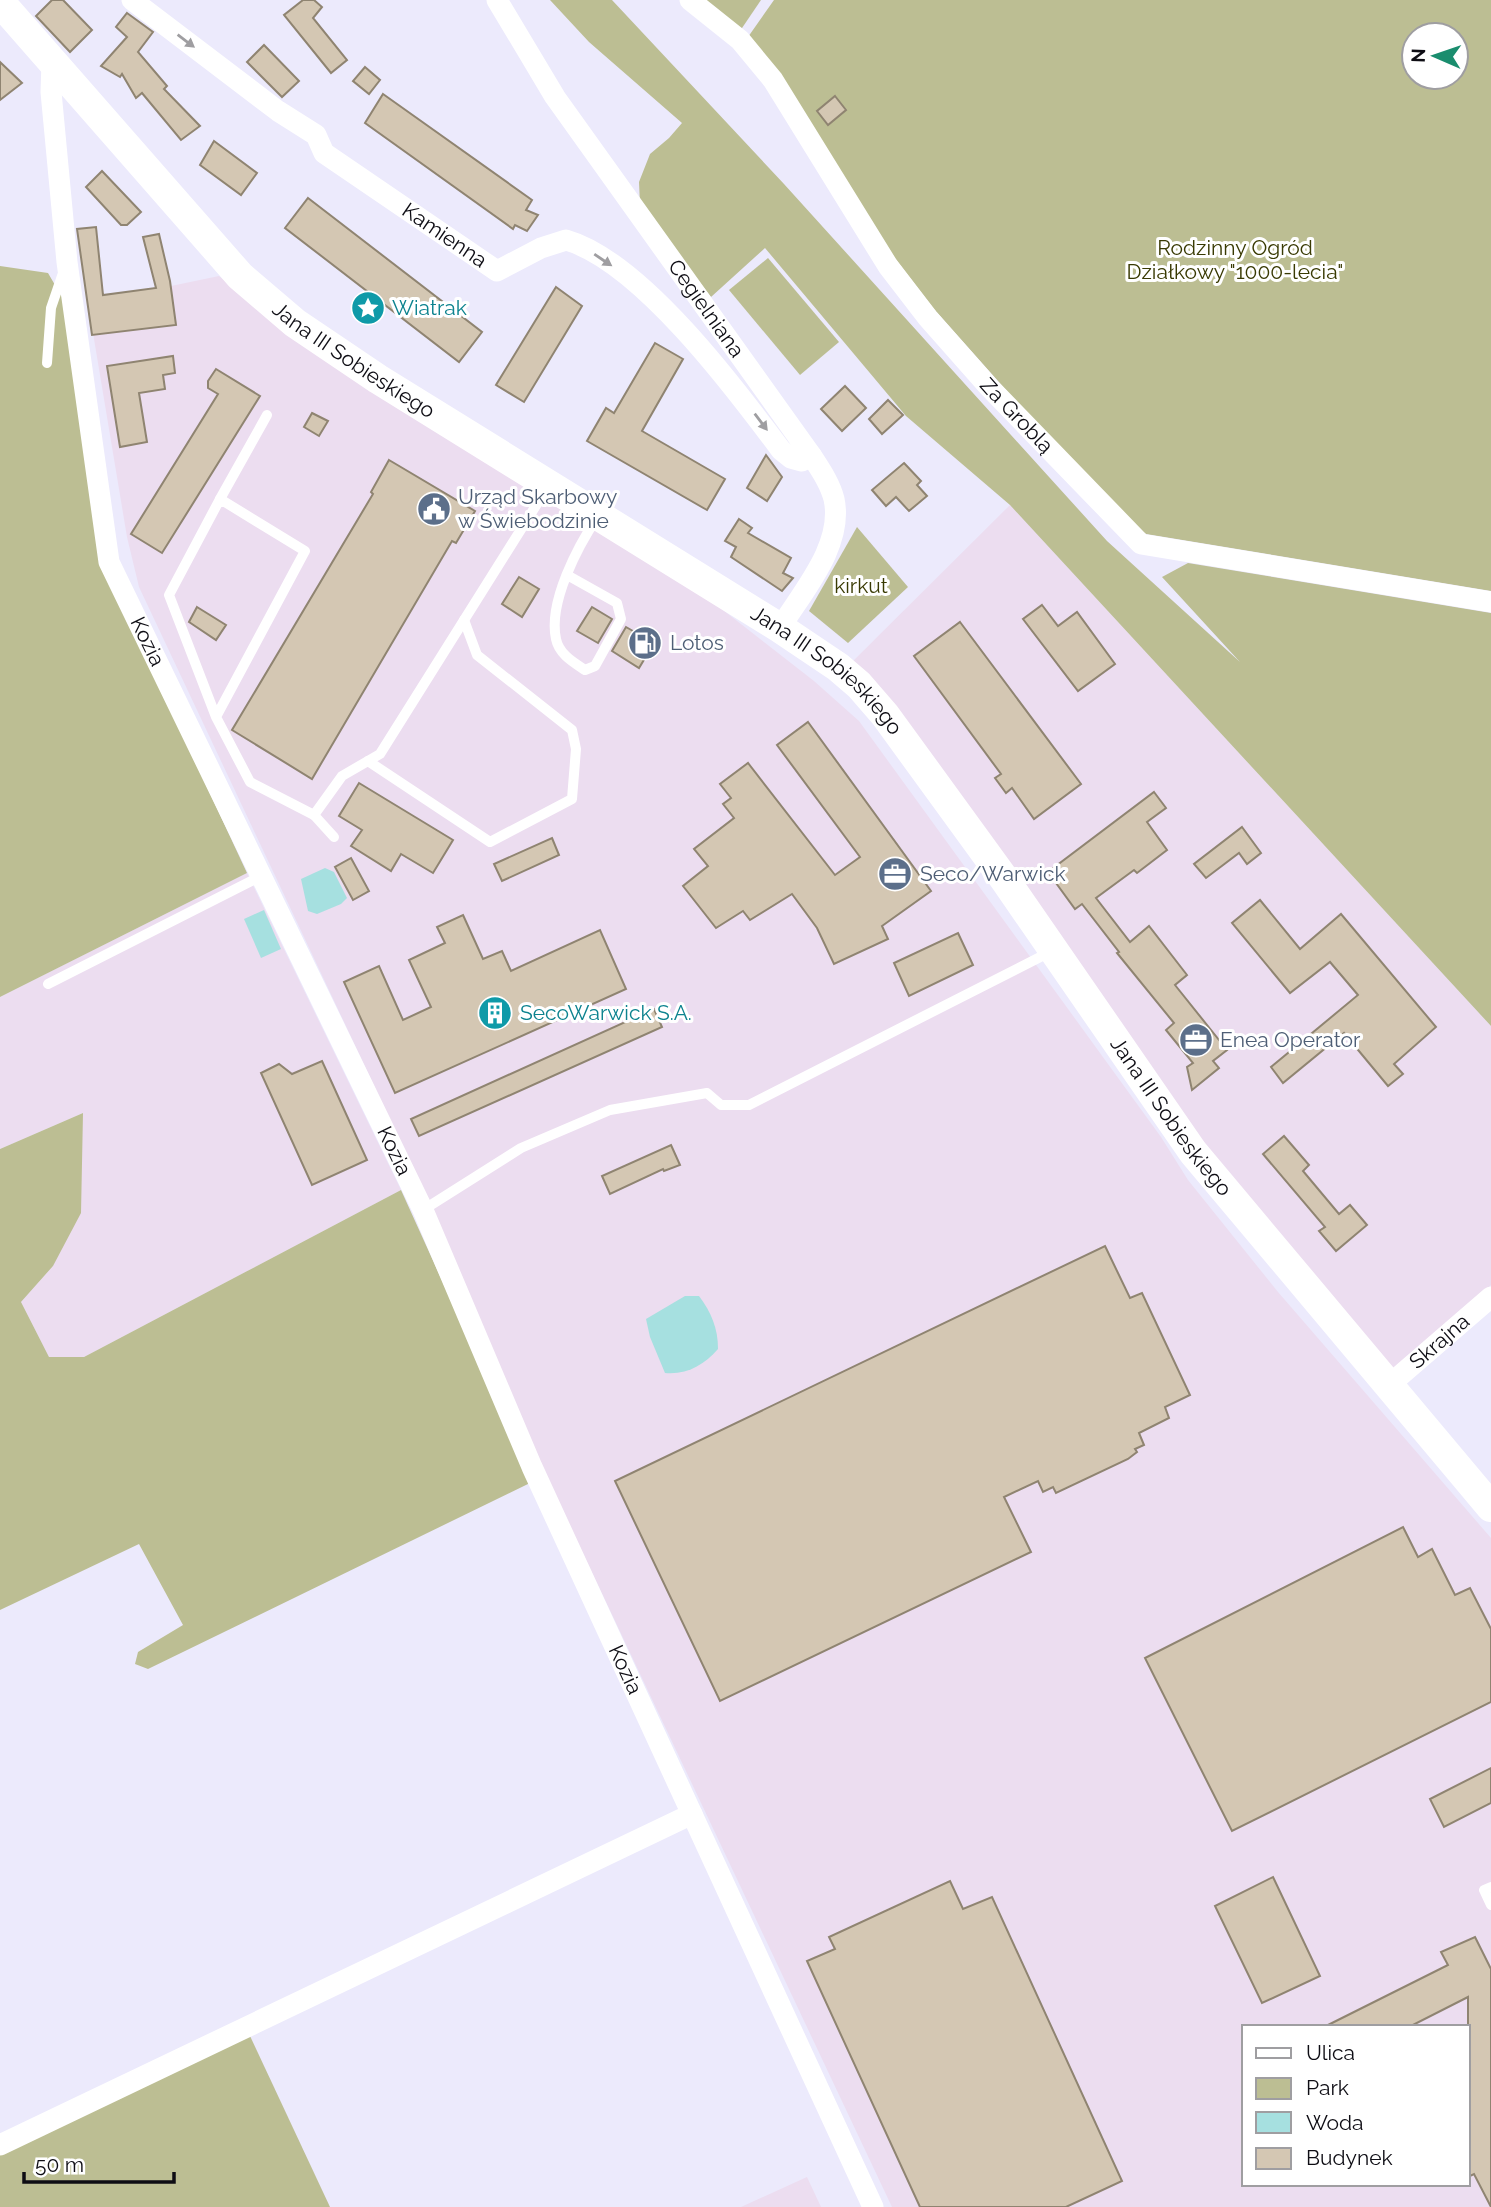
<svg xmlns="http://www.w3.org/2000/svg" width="1491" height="2207" font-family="Raleway,sans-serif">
<rect width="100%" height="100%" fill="#eceafc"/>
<g fill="#ecddf0" fill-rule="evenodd">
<path d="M219 276 287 330 714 603 814 681 859 721 1161 1137 1188 1180 1278 1292 1491 1538V2207H892L546 1475 385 1109 139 587 127 537 87 297 171 286ZM1244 2027H1468V2184H1244Z"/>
<path d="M1010 505 1491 1026V1285L1400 1367 1372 1388 848 666Z"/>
<path d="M247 873 401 1190 84 1357H49L21 1302 53 1266 83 1113 0 1149V997Z"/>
<path d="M807 2177 821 2207H741Z"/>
</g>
<g fill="#bcbe93" fill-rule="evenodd">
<path d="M550 0H612L784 184 1107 541 1240 662 1162 577 1188 563 1491 613V1026L1010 505 906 416 765 248 711 297 640 205 639 182 650 154 669 138 682 123 589 42Z"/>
<path d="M699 0H761L740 31Z"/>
<path d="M774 0H1491V591L1146 534 1135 526 1072 464 933 308 891 253 748 37ZM1414 35H1456V77H1414Z"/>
<path d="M768 258 839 342 800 375 729 290Z"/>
<path d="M0 266 48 273 62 297 105 568 247 873 0 997Z"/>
<path d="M857 527 908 587 848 643 809 611Z"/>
<path d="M83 1113 81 1213 53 1266 21 1302 49 1357H84L401 1190 531 1477 528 1484 148 1669 135 1664 138 1652 183 1625 139 1544 0 1610V1149Z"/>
<path d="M250 2036 330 2207H0V2153Z"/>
</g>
<g fill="#a6e0e0">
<path d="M325 868 334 872 347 898 341 904 317 914 308 911 301 879Z"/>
<path d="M264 910 281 949 261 958 244 919Z"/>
<path d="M685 1296H699C711 1312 718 1328 718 1349 704 1365 687 1375 665 1373L650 1337 646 1319Z"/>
</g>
<g fill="#d4c7b3" stroke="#8f8471" stroke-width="2">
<path d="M52 0H63L92 30 70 52 36 16Z"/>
<path d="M303 0H314L322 7 313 18 347 60 331 73 284 15Z"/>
<path d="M127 13 153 32 138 52 167 86 164 89 200 126 181 140 142 93 136 98 122 74 120 77 101 66 127 37 116 27Z"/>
<path d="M264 45 299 81 282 97 247 62Z"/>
<path d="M0 62 22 83 0 100Z"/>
<path d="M365 67 380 80 369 94 353 81Z"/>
<path d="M383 94 532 200 526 210 538 215 527 231 515 225 513 229 365 123Z"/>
<path d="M835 96 846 110 828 125 817 111Z"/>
<path d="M214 141 257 173 241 195 200 165Z"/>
<path d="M102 171 141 212 127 225H121L86 187Z"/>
<path d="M308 198 482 332 459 362 285 228Z"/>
<path d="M96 227 103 295 156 288 143 237 159 234 170 281 176 325 92 335 77 229Z"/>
<path d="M556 287 582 306 524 402 496 385Z"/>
<path d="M655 343 683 359 642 431 725 479 707 510 587 441 606 408 614 413Z"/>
<path d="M173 356 175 373 163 375 165 389 139 393 147 442 120 447 107 366Z"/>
<path d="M216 369 260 396 162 553 131 534 218 394 208 388V381Z"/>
<path d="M845 386 866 408 842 431 821 409Z"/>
<path d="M888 400 903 415 882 434 869 419Z"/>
<path d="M312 413 328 421 319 436 304 427Z"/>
<path d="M766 455 782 477 767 501 747 488Z"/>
<path d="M389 460 475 511 456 543 452 541 312 779 232 730 373 494 371 492Z"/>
<path d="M904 463 921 481 917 485 927 496 909 511 896 497 886 506 872 490Z"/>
<path d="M739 519 752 528 748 533 791 558 783 573 793 578 782 591 731 557 736 547 725 541Z"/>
<path d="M519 577 539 589 522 617 502 604Z"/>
<path d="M1042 605 1058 626 1077 612 1115 664 1078 691 1023 619Z"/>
<path d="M197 607 226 625 216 640 189 622Z"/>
<path d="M592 607 612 619 598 643 577 631Z"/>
<path d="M960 622 1081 784 1034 819 1012 788 1006 793 995 778 1001 774 914 656Z"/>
<path d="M626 627 654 643 639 668 612 651Z"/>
<path d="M808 722 931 891 882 926 888 939 834 964 817 928 792 894 750 920 743 911 716 928 683 886 708 866 694 849 734 818 723 804 731 798 720 784 748 763 835 875 860 857 777 745Z"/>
<path d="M359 783 453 840 433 873 401 854 391 871 351 846 362 830 339 816Z"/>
<path d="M1154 792 1166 808 1147 822 1167 850 1137 873 1134 870 1096 898 1130 942 1149 926 1187 975 1175 985 1227 1050 1213 1061 1219 1068 1192 1090 1187 1067 1193 1063 1166 1030 1174 1023 1117 953 1119 952 1082 904 1075 909 1048 872Z"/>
<path d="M1242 827 1261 853 1247 864 1239 853 1206 878 1194 864Z"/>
<path d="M552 838 559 855 502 881 494 864Z"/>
<path d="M351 858 369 891 353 900 335 867Z"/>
<path d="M1260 900 1300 949 1341 914 1436 1027 1394 1064 1403 1074 1388 1086 1344 1033 1283 1083 1271 1067 1358 995 1330 962 1290 993 1232 923Z"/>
<path d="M463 915 483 959 502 951 511 971 600 930 626 989 395 1093 344 982 379 966 403 1020 431 1007 409 960 445 943 437 927Z"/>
<path d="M958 933 973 965 909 996 894 963Z"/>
<path d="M654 1009 662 1027 419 1136 411 1119Z"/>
<path d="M322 1061 367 1160 312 1185 261 1073 279 1064 292 1074Z"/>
<path d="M1284 1136 1309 1165 1303 1171 1339 1214 1350 1205 1367 1225 1336 1251 1319 1231 1325 1227 1263 1154Z"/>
<path d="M671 1145 680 1165 664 1171 663 1169 610 1194 602 1176Z"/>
<path d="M1105 1246 1130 1298 1142 1293 1190 1395 1165 1407 1169 1418 1139 1433 1144 1445 1135 1449 1137 1452 1128 1459 1056 1493 1053 1487 1043 1492 1038 1481 1004 1497 1031 1552 720 1701 615 1481Z"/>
<path d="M1403 1527 1418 1557 1432 1549 1455 1595 1470 1588 1491 1629V1702L1232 1831 1145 1658Z"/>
<path d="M1491 1768V1803L1444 1827 1430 1799Z"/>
<path d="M1273 1877 1320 1976 1262 2003 1215 1906Z"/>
<path d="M950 1881 963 1909 992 1897 1122 2181 1066 2207H920L807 1961 835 1949 829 1937Z"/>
<path d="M1475 1937 1491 1969V2207L1474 2174 1468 2177V1997L1409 2027H1324L1448 1965 1441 1952Z"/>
</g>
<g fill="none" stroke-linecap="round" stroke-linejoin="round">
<g stroke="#fff" stroke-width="10">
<path d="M47 363 51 308 64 270"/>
<path d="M220 499 267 415"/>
<path d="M567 575 617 603 621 619 595 666 585 670C573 662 559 654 556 639 548 602 578 546 598 516"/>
<path d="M216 717 169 595 220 499 305 551 216 717 250 782 314 815 342 776 380 754 547 488"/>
<path d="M368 761 490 842 572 799 576 749 572 730 477 655 464 620"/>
<path d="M314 815 334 837"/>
<path d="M48 984 261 876"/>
<path d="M423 1210 521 1148 610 1110 707 1093 721 1105H749L1052 951"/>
<path d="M1491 1887 1484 1890 1491 1905"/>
</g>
<g stroke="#fff" stroke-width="21">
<path id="s1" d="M132 0 278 111 316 135 324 153 497 271 541 248 566 240C640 261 735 388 781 450L791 458 802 461 811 455"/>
<path id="s2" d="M497 0 555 97 811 455C820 469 830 483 834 499 844 545 803 591 780 628"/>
<path id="s3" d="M690 0 740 40 773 80 888 266 928 318 989 387 1141 544 1491 602"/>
<path id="s4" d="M52 62 51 92 67 262 109 562 423 1210 532 1467 873 2207"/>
<path id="s5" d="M1388 1386 1491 1297"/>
<path d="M0 2145 692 1814"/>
</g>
<path stroke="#fff" stroke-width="30" id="s6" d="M0 2 240 276 295 323 378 379 780 628 838 667 859 685 885 715 1005 880 1193 1152 1491 1507"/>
</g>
<defs><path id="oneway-solid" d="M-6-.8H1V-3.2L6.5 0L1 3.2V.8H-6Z" transform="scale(1.75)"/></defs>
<g fill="#9f9ea1">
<use href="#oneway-solid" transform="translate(186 41) rotate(37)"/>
<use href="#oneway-solid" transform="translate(603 260) rotate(34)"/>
<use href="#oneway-solid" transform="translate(761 422) rotate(53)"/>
</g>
<defs>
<g id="sight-disc" transform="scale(1.75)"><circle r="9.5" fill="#0f9aa8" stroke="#fff"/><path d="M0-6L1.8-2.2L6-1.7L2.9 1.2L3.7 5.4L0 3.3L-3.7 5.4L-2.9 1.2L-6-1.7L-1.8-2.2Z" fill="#fff"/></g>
<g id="civic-disc" transform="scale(1.75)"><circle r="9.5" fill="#5c6f8a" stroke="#fff"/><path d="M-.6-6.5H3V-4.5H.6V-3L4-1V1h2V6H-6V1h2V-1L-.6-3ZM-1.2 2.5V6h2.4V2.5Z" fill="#fff"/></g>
<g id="fuel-disc" transform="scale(1.75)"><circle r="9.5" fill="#5c6f8a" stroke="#fff"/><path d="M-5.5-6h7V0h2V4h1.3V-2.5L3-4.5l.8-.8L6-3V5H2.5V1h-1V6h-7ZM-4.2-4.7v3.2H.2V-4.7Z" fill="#fff"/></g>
<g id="office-disc" transform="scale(1.75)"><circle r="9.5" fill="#5c6f8a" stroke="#fff"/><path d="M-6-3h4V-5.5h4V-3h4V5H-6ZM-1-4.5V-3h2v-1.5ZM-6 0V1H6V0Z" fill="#fff"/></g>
<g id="building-disc" transform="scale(1.75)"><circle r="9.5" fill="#0f9aa8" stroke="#fff"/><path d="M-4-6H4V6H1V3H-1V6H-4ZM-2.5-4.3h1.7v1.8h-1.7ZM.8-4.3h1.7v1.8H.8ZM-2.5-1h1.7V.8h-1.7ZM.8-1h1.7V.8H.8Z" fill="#fff"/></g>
</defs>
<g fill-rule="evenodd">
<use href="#sight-disc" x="368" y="308"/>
<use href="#civic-disc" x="434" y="509"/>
<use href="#fuel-disc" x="645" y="643"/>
<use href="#office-disc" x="895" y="874"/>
<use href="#building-disc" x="495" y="1013"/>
<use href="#office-disc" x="1196" y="1040"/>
</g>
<g text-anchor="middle" stroke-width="6" stroke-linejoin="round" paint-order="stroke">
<g font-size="21" fill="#0e0d14" stroke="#fff">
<text dy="7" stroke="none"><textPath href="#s1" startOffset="394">Kamienna</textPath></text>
<text dy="7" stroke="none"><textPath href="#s2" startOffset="373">Cegielniana</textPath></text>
<text dy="7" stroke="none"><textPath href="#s6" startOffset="506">Jana III Sobieskiego</textPath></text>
<text dy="7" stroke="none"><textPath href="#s3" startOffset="532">Za Groblą</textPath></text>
<text dy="7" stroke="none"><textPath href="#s4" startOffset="592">Kozia</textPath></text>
<text dy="7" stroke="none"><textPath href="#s6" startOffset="1073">Jana III Sobieskiego</textPath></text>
<text dy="7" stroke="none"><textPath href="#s6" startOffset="1640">Jana III Sobieskiego</textPath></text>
<text dy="7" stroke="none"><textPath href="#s4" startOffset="1158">Kozia</textPath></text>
<text dy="7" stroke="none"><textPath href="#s5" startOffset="68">Skrajna</textPath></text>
<text dy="7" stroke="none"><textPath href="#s4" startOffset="1726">Kozia</textPath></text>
</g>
<g font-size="21" fill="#393a03" stroke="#fff">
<text x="1235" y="255">Rodzinny Ogród<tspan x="1235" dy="24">Działkowy "1000-lecia"</tspan></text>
<text x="861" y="593">kirkut</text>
</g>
<g font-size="21" fill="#0d838f" stroke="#fff" text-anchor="start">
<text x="392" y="315">Wiatrak</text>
<text x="520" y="1020">SecoWarwick S.A.</text>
</g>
<g font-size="21" fill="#4e5e75" stroke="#fff" text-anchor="start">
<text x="458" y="504">Urząd Skarbowy<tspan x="458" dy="24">w Świebodzinie</tspan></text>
<text x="670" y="650">Lotos</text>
<text x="920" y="881">Seco/Warwick</text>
<text x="1220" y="1047">Enea Operator</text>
</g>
</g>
<rect x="1242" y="2025" width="228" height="161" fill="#ffffff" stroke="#9f9ea1" stroke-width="2"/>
<rect x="1256" y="2048" width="35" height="10" fill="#ffffff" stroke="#9f9ea1" stroke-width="2"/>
<text x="1306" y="2060" font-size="21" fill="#0e0d14">Ulica</text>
<rect x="1256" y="2078" width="35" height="21" fill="#bcbe93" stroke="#9f9ea1" stroke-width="2"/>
<text x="1306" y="2095" font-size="21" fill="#0e0d14">Park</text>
<rect x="1256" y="2112" width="35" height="21" fill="#a6e0e0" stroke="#9f9ea1" stroke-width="2"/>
<text x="1306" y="2130" font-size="21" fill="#0e0d14">Woda</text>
<rect x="1256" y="2148" width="35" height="21" fill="#d4c7b3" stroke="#9f9ea1" stroke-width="2"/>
<text x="1306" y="2165" font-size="21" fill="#0e0d14">Budynek</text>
<g transform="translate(1435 56) rotate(272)"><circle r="33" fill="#ffffff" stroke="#9f9ea1" stroke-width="2"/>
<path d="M0-5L12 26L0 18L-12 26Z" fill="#1a8d6e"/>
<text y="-10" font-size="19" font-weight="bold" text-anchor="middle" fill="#0e0d14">N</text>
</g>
<path d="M24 2172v10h150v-10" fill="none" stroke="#0e0d14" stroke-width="3.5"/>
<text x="35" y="2172" font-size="21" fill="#0e0d14" stroke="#ffffff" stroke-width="5" paint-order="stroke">50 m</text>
</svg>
